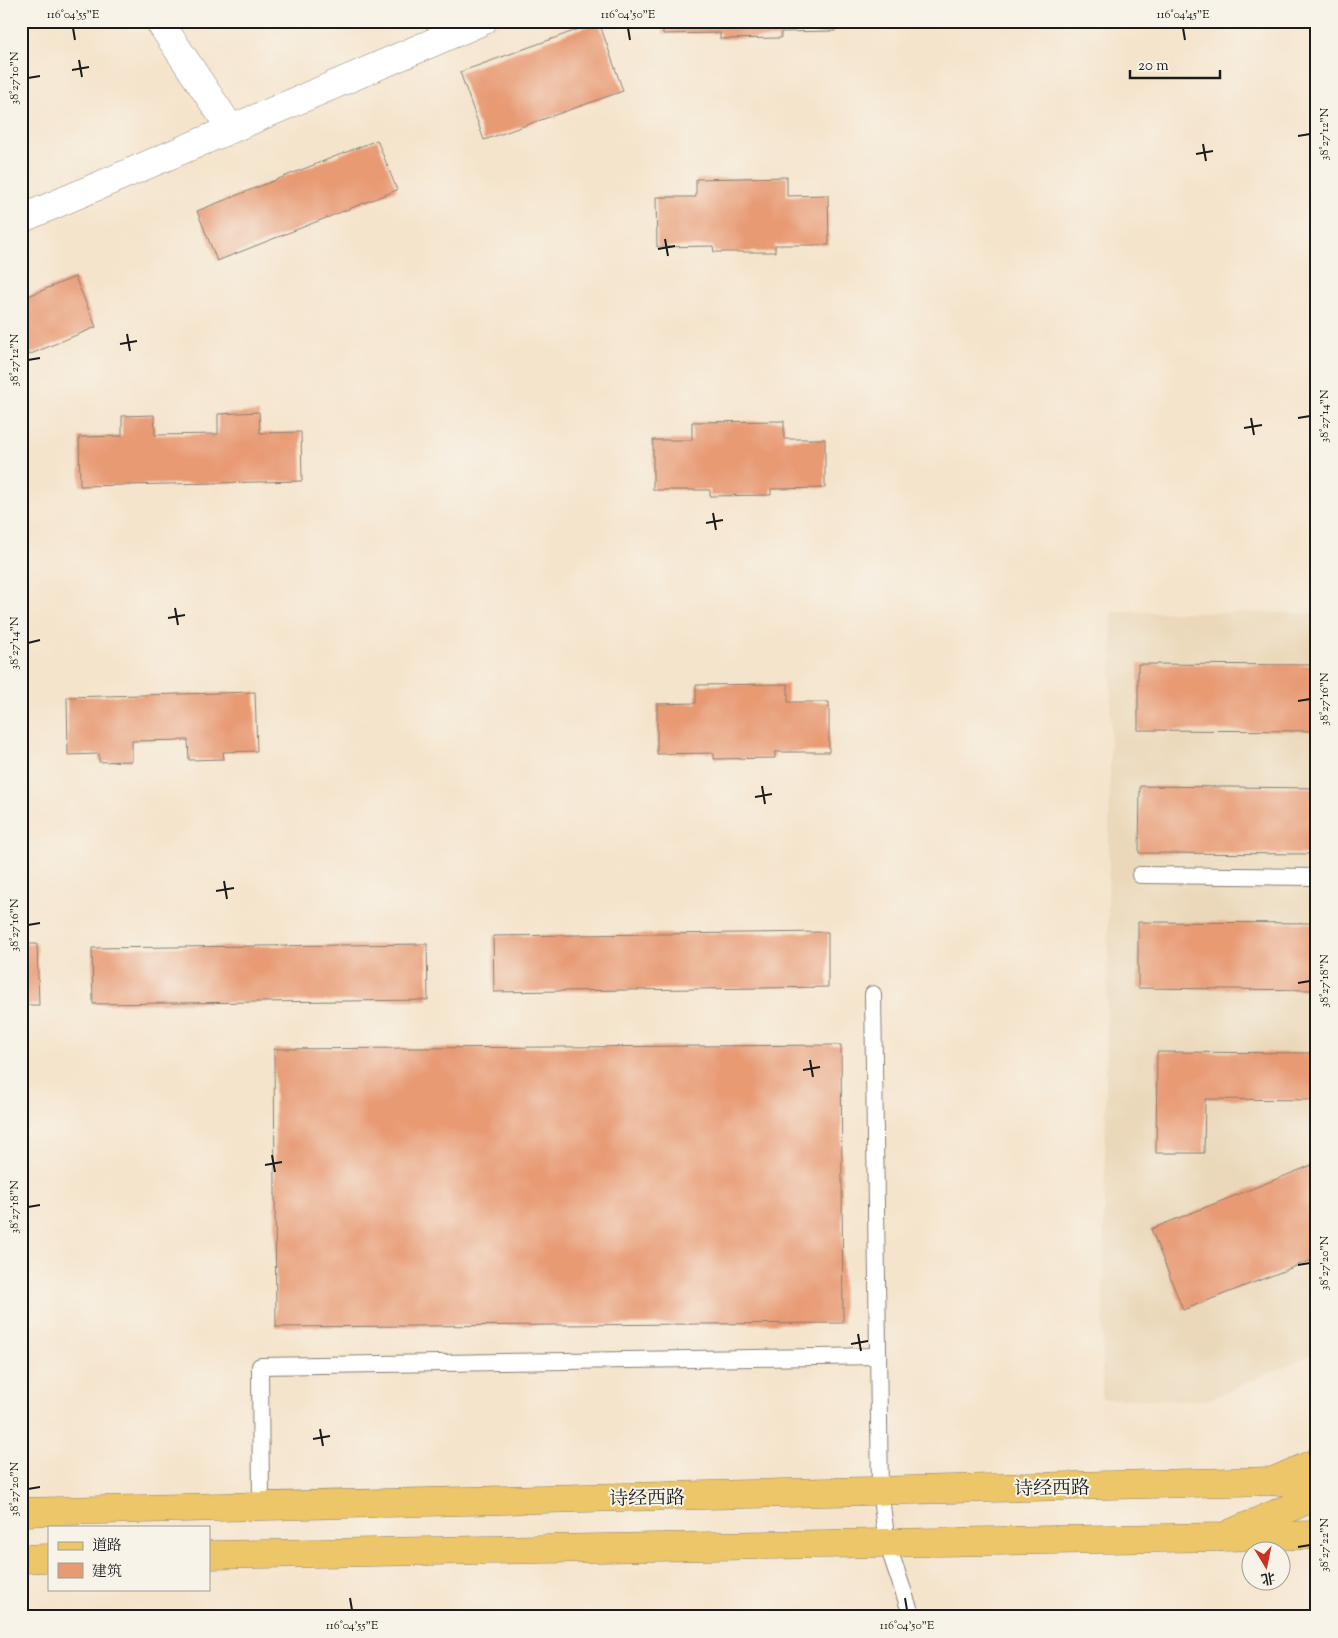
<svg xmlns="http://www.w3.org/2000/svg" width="1338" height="1638" font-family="'Sorts Mill Goudy','Noto Serif SC',serif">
<rect width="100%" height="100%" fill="#f7f3e8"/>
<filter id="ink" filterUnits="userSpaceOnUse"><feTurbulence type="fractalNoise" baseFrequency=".02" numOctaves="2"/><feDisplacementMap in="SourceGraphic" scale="10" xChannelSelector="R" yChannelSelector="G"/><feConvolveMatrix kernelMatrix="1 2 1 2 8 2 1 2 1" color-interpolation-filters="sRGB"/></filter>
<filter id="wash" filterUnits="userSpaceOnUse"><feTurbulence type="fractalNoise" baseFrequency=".0096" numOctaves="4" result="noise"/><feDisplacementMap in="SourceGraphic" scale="20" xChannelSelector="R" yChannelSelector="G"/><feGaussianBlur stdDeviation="1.12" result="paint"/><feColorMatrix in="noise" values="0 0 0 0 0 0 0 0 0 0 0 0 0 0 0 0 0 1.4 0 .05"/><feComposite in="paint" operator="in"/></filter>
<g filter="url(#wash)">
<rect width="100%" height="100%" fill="#f5e4cc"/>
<path fill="#ebd8ba" d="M1112 612 1317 613V1353L1207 1400 1102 1399Z"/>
<g id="blocks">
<g fill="#e89a73">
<path d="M663 21H835V31L781 32V38L720 39V33L663 34Z"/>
<path d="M599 22 623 91 484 140 460 72Z"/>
<path d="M377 140 397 190 217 261 197 211Z"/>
<path d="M787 177V196L828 195 829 245H775V252H714L713 246 657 247 656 197H696V179Z"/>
<path d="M75 277 96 327 21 358V299Z"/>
<path d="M259 412 260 433 301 432 302 481 80 486 79 437 122 436V416L154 415 155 435 218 434V414Z"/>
<path d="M784 421V439H825V488L771 489V495L710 496V490H653V440H692V422Z"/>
<path d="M1138 664 1317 665V731L1138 730Z"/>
<path d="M788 684V702H829V752H775V758L714 759V753L657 754V704L696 703V685Z"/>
<path d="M255 692 257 751 223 752 224 759 189 760 188 740 132 741V761L99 762V754L68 755 67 697Z"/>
<path d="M1140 786 1317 788V854L1139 853Z"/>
<path d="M1138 922 1317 923V990L1138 988Z"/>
<path d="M828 932V987L494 992 493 936Z"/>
<path d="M21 944H37L39 1005H21Z"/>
<path d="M427 944 428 1000 93 1004 92 948Z"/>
<path d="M841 1045 843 1323 276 1327 274 1049Z"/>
<path d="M1157 1052 1317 1053V1100L1205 1099 1204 1153H1156Z"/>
<path d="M1317 1163V1258L1183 1310 1151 1229Z"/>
</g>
</g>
</g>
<g filter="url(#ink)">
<use href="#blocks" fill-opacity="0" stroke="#888074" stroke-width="1"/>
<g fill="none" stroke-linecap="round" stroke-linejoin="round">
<g stroke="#888074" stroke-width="18">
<g id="lane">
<path d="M1140 875 1317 877"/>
<path d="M873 994 880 1491 887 1543 912 1617"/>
<path d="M261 1506 260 1366 878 1356"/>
</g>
</g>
<g stroke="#888074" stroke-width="29">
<g id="street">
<path d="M159 21 231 129"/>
<path d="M21 219 483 21"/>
</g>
</g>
<g stroke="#888074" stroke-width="29">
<g id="primary">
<path d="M1273 1481H1317"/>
<path d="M1222 1537 1317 1535"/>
</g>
</g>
<g stroke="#888074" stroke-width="29">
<g id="highway">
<path d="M21 1512 1273 1481 1317 1462"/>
<path d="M209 1555 1222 1537 1317 1496"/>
<path d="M21 1559 49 1558"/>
</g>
</g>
<use href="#lane" stroke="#fff" stroke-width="16"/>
<use href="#street" stroke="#fff" stroke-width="28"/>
<use href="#primary" stroke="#ecc669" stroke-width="28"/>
<use href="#highway" stroke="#ecc669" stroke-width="28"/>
</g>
</g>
<path fill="none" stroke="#1c1c1c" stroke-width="2" d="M73 28 75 40M628 28 630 40M1183 28 1185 40M79 60 82 77M72 70 89 67M28 78 40 76M1298 136 1310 134M1203 144 1206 161M1196 154 1213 151M665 239 668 256M658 249 675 246M127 334 130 351M120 344 137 341M28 360 40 358M1251 418 1254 435M1298 418 1310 416M1244 428 1262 425M713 513 716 530M706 523 723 520M175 608 178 625M168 618 185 615M28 643 40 640M1298 701 1310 699M762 786 765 804M755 797 772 794M224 881 227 899M216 891 234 888M28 925 40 923M1298 983 1310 981M810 1060 813 1077M803 1070 820 1067M272 1155 275 1172M265 1165 282 1162M28 1207 40 1205M1298 1265 1310 1263M858 1334 861 1351M851 1344 868 1341M320 1429 323 1446M313 1439 330 1436M28 1489 40 1487M1298 1547 1310 1545M350 1598 352 1610M905 1598 907 1610"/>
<g text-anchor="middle" stroke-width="4" stroke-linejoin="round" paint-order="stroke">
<g font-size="19" fill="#1c1c1c" stroke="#f7f3e8">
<text transform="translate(1052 1487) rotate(-1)" y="7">诗经西路</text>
<text transform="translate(647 1497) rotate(-1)" y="7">诗经西路</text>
</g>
</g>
<rect width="1338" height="1638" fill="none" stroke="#f7f3e8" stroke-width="55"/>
<rect x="48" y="1526" width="162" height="65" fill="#f7f3e8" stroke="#9f9d96"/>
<rect x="58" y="1542" width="25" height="8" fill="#ecc669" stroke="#9f9d96"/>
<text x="92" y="1550" font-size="15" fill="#1c1c1c">道路</text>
<rect x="58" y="1563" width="25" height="15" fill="#e89a73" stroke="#9f9d96"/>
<text x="92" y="1576" font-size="15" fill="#1c1c1c">建筑</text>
<g transform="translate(1266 1566) rotate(170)"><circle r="24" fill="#f7f3e8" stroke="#9f9d96"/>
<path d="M0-4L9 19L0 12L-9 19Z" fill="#c8321e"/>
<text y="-8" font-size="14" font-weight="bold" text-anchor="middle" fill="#1c1c1c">北</text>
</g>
<path d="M1130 70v8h90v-8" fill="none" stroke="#1c1c1c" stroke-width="2.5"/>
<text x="1138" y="70" font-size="15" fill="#1c1c1c" stroke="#f7f3e8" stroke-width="4" paint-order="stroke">20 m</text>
<rect x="28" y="28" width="1282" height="1582" fill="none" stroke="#1c1c1c" stroke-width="2"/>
<g font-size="12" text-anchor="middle" fill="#1c1c1c">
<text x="73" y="18">116°04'55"E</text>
<text x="628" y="18">116°04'50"E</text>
<text x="1183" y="18">116°04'45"E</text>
<text transform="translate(14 78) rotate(-90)" y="4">38°27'10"N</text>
<text transform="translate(1324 134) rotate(-90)" y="4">38°27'12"N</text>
<text transform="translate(14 360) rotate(-90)" y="4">38°27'12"N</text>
<text transform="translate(1324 416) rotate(-90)" y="4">38°27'14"N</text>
<text transform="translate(14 643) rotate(-90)" y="4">38°27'14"N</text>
<text transform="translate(1324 699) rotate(-90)" y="4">38°27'16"N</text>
<text transform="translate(14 925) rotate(-90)" y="4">38°27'16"N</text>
<text transform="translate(1324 981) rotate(-90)" y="4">38°27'18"N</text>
<text transform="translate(14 1207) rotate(-90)" y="4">38°27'18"N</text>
<text transform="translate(1324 1263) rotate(-90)" y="4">38°27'20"N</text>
<text transform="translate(14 1489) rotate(-90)" y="4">38°27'20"N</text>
<text transform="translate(1324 1545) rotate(-90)" y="4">38°27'22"N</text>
<text x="352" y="1629">116°04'55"E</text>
<text x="907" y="1629">116°04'50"E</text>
</g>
</svg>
